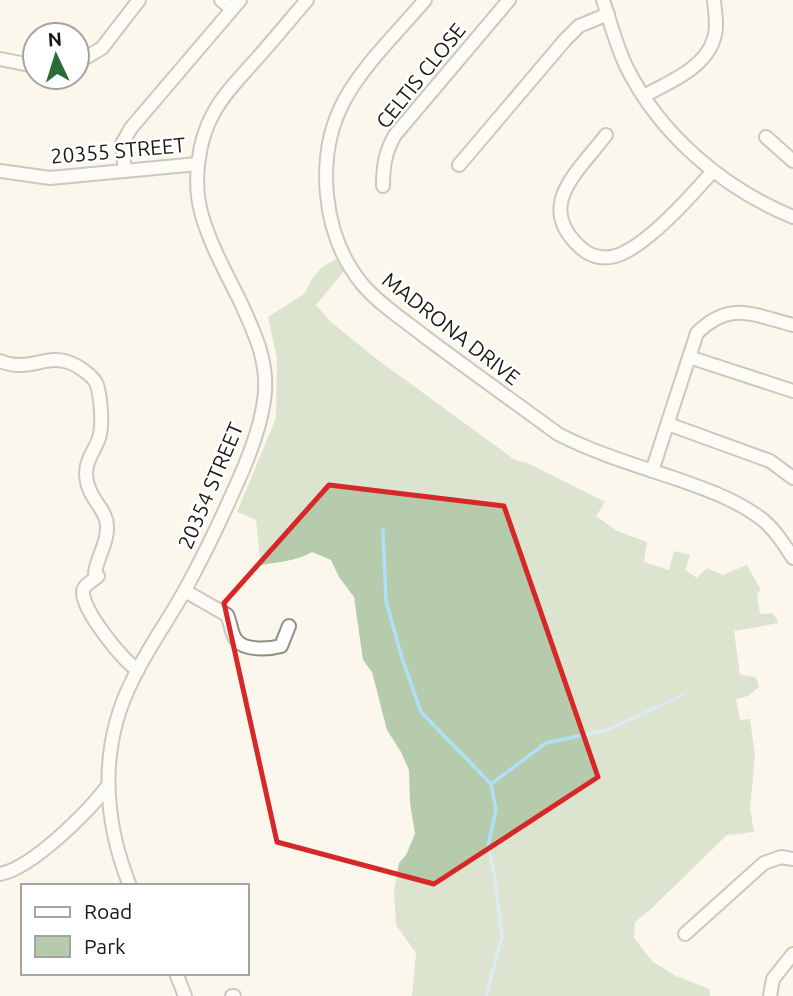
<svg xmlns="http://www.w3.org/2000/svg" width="793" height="996" font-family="Ubuntu,sans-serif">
<rect width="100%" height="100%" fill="#fbf7ec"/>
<path fill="#b6cbac" d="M336 259 344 271 316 305 331 322 374 357 515 460 527 463 605 502 596 516 617 531 647 542 644 562 669 570 674 551 690 555 685 570 697 578 707 568 723 575 747 565 761 590 757 594 760 614 773 613 779 623 734 631 740 675 756 677 759 687 748 696 736 699 740 720 750 719 755 755 750 808 754 832 727 835 650 910 635 922 634 938 653 962 676 976 709 989 710 996H412L416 953 396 925 394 891 399 863 406 855 415 834 410 803 409 770 401 752 387 730 372 672 363 660 354 597 339 577 331 560 312 552C296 562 274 562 256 566L260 558 256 520 237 512 276 418 277 358 268 317 304 294 312 279 322 267Z"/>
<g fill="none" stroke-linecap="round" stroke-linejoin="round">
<g stroke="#b1def8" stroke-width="3.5">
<path d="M383 530 386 601 402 658 421 712 491 784 496 810 488 846 495 878 502 937 486 996"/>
<path d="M491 784 546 743 607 730 683 695"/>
</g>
<g stroke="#938f85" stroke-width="16">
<g id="minor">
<path d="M221 0 232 9"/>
<path d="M425 0C398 32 365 63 345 99 314 156 322 236 363 285 380 305 404 320 424 336 468 369 513 401 558 434 595 453 635 465 674 478 705 489 736 499 763 520 775 530 784 544 793 558"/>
<path d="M603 0C610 21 616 45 626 66 660 135 723 188 793 217"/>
<path d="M0 59 35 66"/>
<path d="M77 63 102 48 139 0"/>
<path d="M644 96C669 82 706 68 714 38 718 27 715 12 714 0"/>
<path d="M606 135C578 172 534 206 581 248 592 258 607 260 621 254 651 241 691 196 713 171"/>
<path d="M766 137 793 161"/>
<path d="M459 165 565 40 579 26 608 14"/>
<path d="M0 171 50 178 198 164"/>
<path d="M125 171 122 144 131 128 240 0"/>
<path d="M383 186C383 167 385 152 395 135L509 0"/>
<path d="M689 357 793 391"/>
<path d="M0 361C28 373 46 354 68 362 77 365 94 376 97 385 101 398 103 426 99 438 95 450 86 460 86 473 86 498 107 508 107 526 108 543 97 557 95 573L98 576C93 581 83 585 83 592 82 610 123 661 138 670"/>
<path d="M668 424 770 461 793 478"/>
<path d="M652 471 697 333C730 300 753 315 793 325"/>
<path d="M185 591 227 615C231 623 231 635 237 641 246 651 270 649 281 646L289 626"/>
<path d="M0 874C32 868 87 813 107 787"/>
<path d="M130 886C103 819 99 747 132 681 147 649 168 621 185 590 203 557 219 524 234 490 247 462 260 431 264 400 270 364 254 331 239 299 225 271 209 242 201 212 193 182 198 141 213 114 223 95 238 80 252 64 271 43 289 21 307 0"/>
<path d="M685 934 764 863 781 857 793 859"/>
<path d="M176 973 185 996"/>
<path d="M232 996H234"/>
<path d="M770 996 773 979 793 954"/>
</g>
</g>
<use href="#minor" stroke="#fff" stroke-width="12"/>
</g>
<path d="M0 0H793V996H0ZM329 485 504 506 598 777 434 884 277 842 224 603Z" fill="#fbf7ec" fill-opacity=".55" fill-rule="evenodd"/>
<path fill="none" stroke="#d62828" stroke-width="5" stroke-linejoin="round" d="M329 485 504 506 598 777 434 884 277 842 224 603Z"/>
<g text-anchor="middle" stroke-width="5" stroke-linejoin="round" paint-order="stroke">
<g font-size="21" fill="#191814" stroke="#fff">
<text transform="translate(421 76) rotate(-51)" y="7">CELTIS CLOSE</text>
<text transform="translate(118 151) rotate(-5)" y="7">20355 STREET</text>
<text transform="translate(451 329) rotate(38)" y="7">MADRONA DRIVE</text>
<text transform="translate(211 486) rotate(-67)" y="7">20354 STREET</text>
</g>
</g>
<rect x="21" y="884" width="228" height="91" fill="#ffffff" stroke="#a3a3a1" stroke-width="2"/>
<rect x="35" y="907" width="35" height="10" fill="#ffffff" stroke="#a3a3a1" stroke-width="2"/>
<text x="84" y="919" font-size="21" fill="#191814">Road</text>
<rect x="35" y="936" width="35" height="21" fill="#b6cbac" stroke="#a3a3a1" stroke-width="2"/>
<text x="84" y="954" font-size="21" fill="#191814">Park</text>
<g transform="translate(56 56) rotate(356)"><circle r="33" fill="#ffffff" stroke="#a3a3a1" stroke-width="2"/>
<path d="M0-5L12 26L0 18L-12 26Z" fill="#2b6c36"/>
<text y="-10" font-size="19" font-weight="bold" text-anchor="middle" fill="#191814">N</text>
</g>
</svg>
